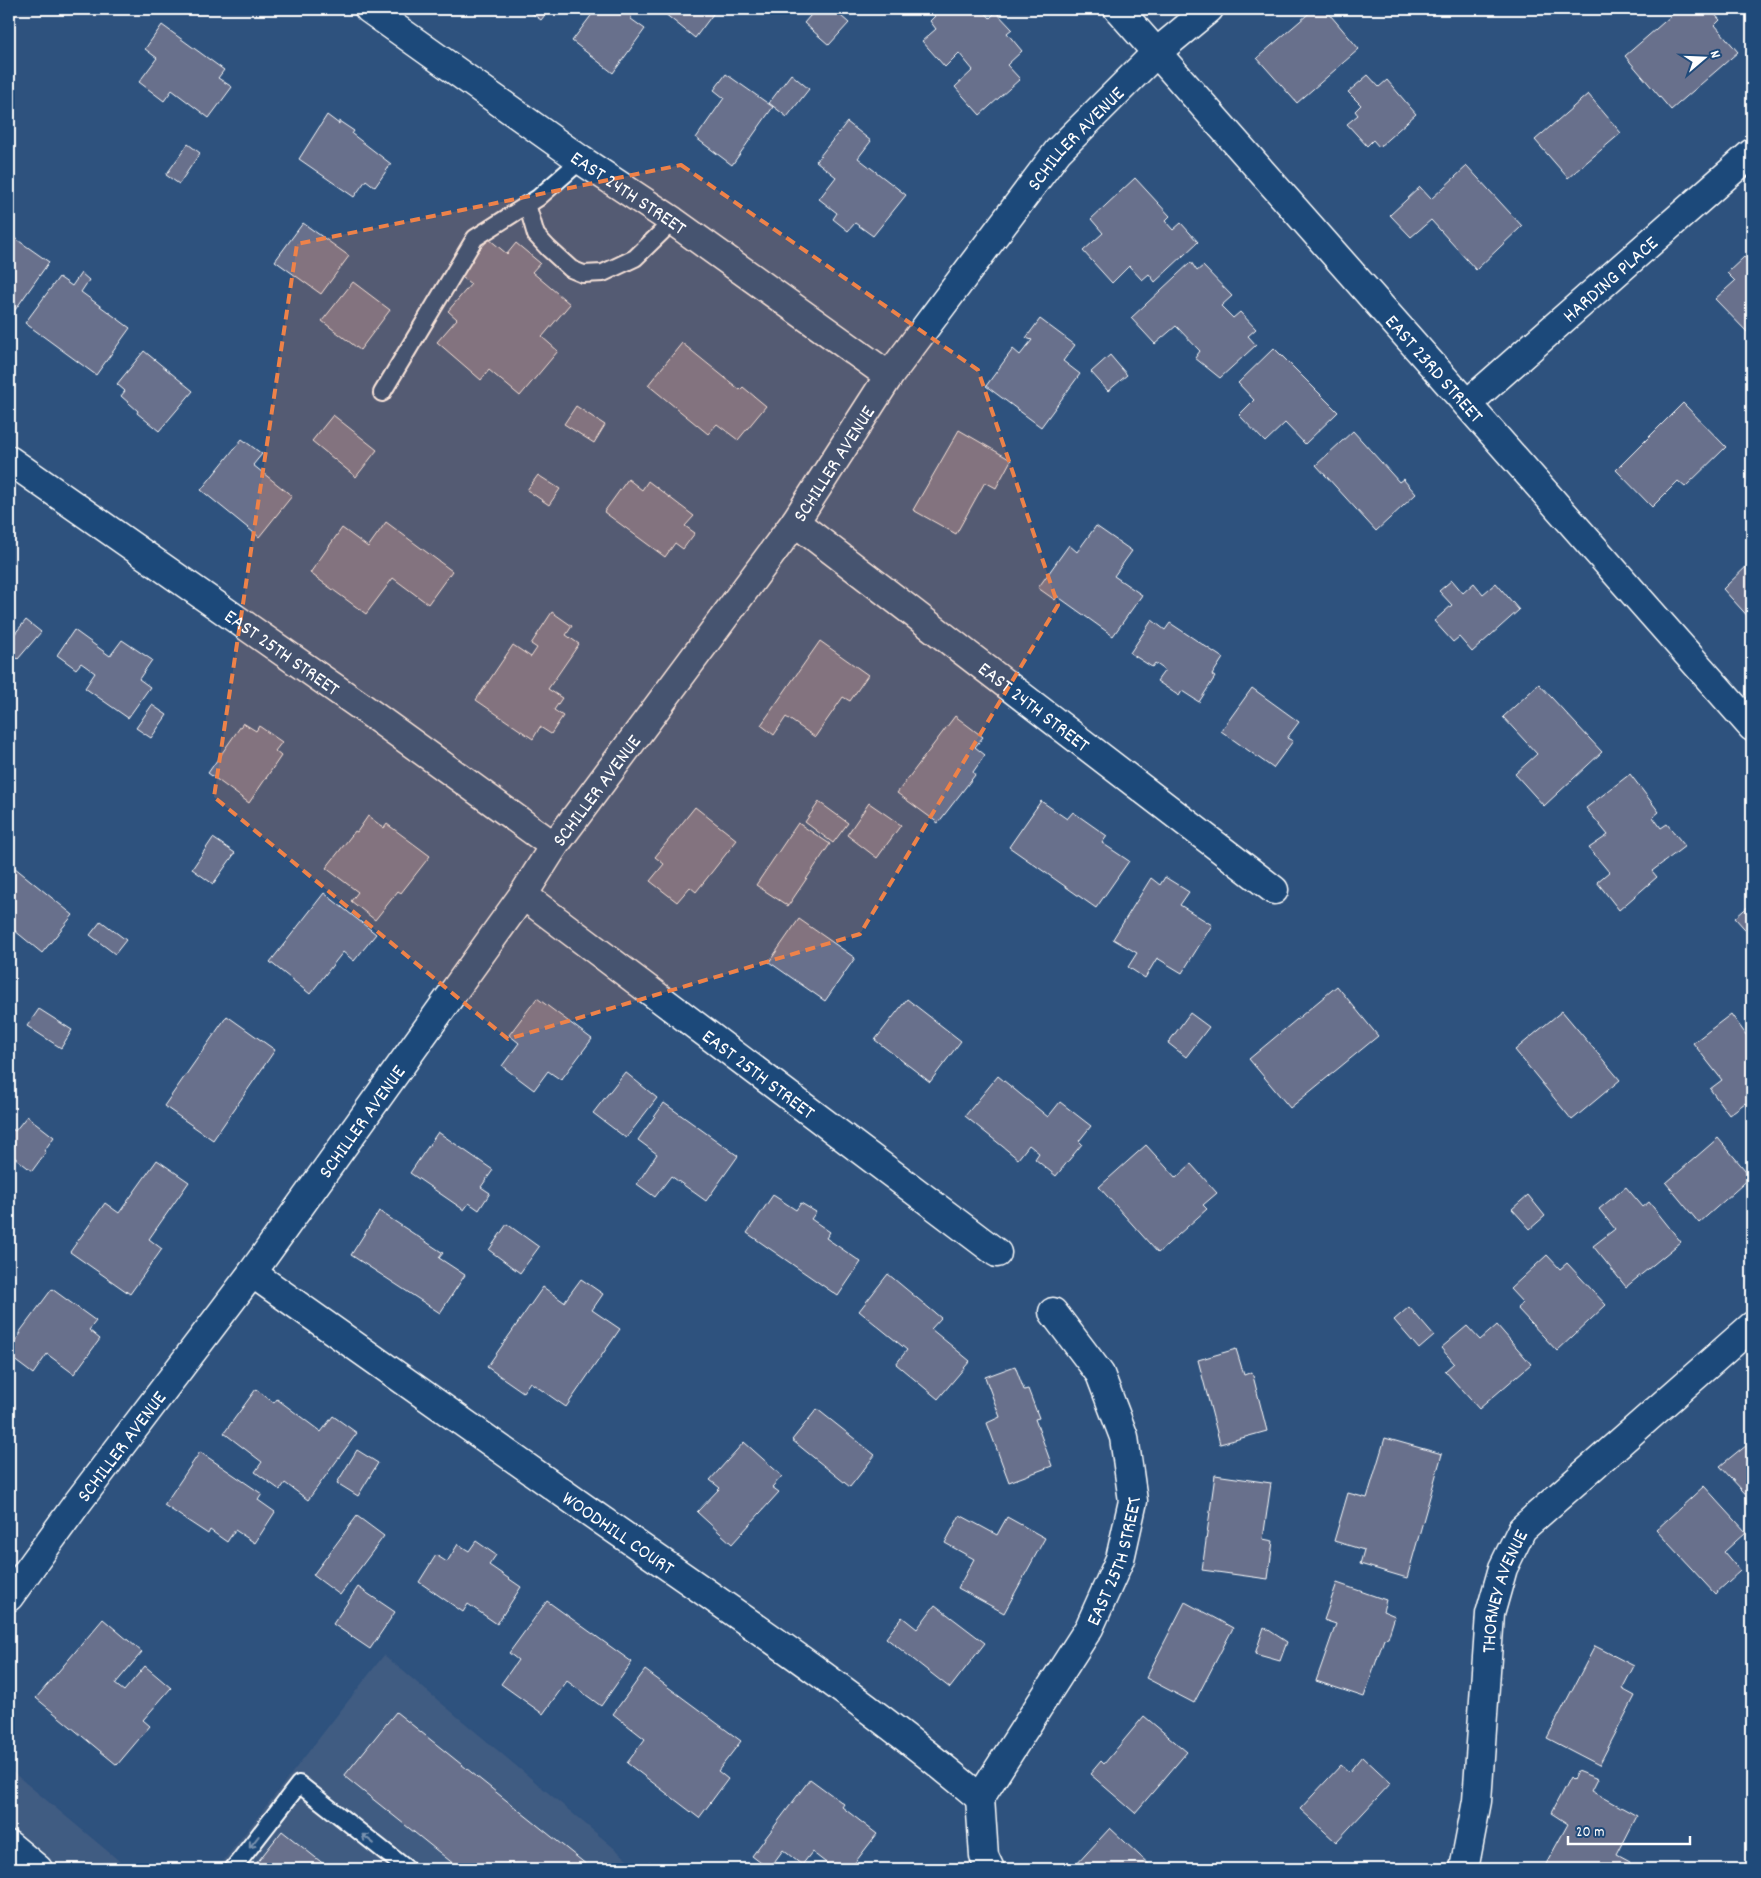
<svg xmlns="http://www.w3.org/2000/svg" width="1761" height="1878" font-family="Dekko,sans-serif">
<rect width="100%" height="100%" fill="#2e527e"/>
<filter id="ink" filterUnits="userSpaceOnUse"><feTurbulence type="fractalNoise" baseFrequency=".02" numOctaves="2"/><feDisplacementMap in="SourceGraphic" scale="10" xChannelSelector="R" yChannelSelector="G"/><feConvolveMatrix kernelMatrix="1 2 1 2 8 2 1 2 1" color-interpolation-filters="sRGB"/></filter>
<g filter="url(#ink)">
<g fill="#3f5b82">
<path d="M384 1655 639 1869H217Z"/>
<path d="M9 1769 129 1869H9Z"/>
</g>
<g fill="#68708c" stroke="#fff">
<path d="M526 9H550L541 20Z"/>
<path d="M596 9H626L632 13 631 19 645 29 613 73 572 41Z"/>
<path d="M659 9H714L716 10 695 38Z"/>
<path d="M816 9H833L849 23 829 45 804 23Z"/>
<path d="M929 9H982L990 18 996 12 1012 29 1007 33 1022 51 1007 65 1020 79 980 115 955 87 973 70 959 53 945 67 922 41 936 29 930 21 935 16Z"/>
<path d="M1314 9H1325L1359 49 1297 103 1257 58Z"/>
<path d="M1679 9H1710L1720 20 1715 25 1738 52 1671 110 1625 56Z"/>
<path d="M162 25 224 70 218 78 232 87 209 118 172 90 164 101 139 82 157 58 145 49Z"/>
<path d="M726 74 773 107 732 165 696 138 724 98 714 90Z"/>
<path d="M791 74 809 89 787 117 769 103Z"/>
<path d="M1368 75 1379 87 1387 80 1416 114 1379 147 1373 140 1367 146 1347 124 1358 115 1355 111 1361 105 1348 92Z"/>
<path d="M1588 94 1621 133 1568 178 1535 140Z"/>
<path d="M327 115 339 124V121L354 131 352 134 391 164 375 187 366 180 354 197 299 159Z"/>
<path d="M847 122 871 141 858 158 906 195 873 236 855 223 848 231 833 219 837 213 819 199 836 177 816 161Z"/>
<path d="M188 144 200 153 179 184 166 175Z"/>
<path d="M1467 166 1522 226 1476 270 1431 220 1411 237 1390 215 1420 187 1431 199Z"/>
<path d="M1135 178 1170 216 1165 221 1173 230 1181 223 1198 242 1155 282 1149 274 1142 280 1129 266 1112 283 1083 251 1103 233 1091 219Z"/>
<path d="M303 223 349 256 321 294 275 261Z"/>
<path d="M9 234 49 262 15 310 9 305Z"/>
<path d="M489 239 507 254 516 243 540 263 532 272 570 304 542 337 558 351 520 396 489 370 481 380 437 342 457 319 448 311 471 284 458 274Z"/>
<path d="M1744 257 1752 265V332L1750 335 1715 299 1735 281 1727 273Z"/>
<path d="M1191 262 1197 271 1203 266 1232 296 1221 306 1233 318 1240 312 1256 329 1248 336 1256 345 1220 378 1195 358 1200 351 1176 326 1155 344 1131 318Z"/>
<path d="M81 273 89 280 81 292 130 328 96 375 25 323 59 277 72 286Z"/>
<path d="M353 282 390 310 360 350 322 321Z"/>
<path d="M1040 319 1075 345 1063 361 1080 374 1041 427 986 386 1013 349 1020 355 1032 340 1026 338Z"/>
<path d="M682 343 740 390 743 387 766 406 738 440 717 424 708 434 648 385Z"/>
<path d="M1274 348 1338 412 1305 444 1285 423 1265 442 1239 415 1254 400 1238 383Z"/>
<path d="M144 351 193 391 159 431 137 413 138 411 121 396 125 391 117 384Z"/>
<path d="M1110 355 1127 375 1108 391 1091 372Z"/>
<path d="M1683 403 1726 447 1685 487 1678 481 1652 507 1616 470Z"/>
<path d="M576 406 605 425 594 443 564 424Z"/>
<path d="M333 415 377 450 356 477 312 441Z"/>
<path d="M959 430 1011 460 996 488 985 482 956 534 913 510Z"/>
<path d="M1353 431 1399 482 1403 479 1416 494 1376 531 1316 465Z"/>
<path d="M242 439 262 454 253 465 292 496 259 537 201 490Z"/>
<path d="M538 475 560 489 549 505 527 490Z"/>
<path d="M628 479 642 490 648 481 694 516 685 526 695 533 683 549 675 543 665 557 604 512Z"/>
<path d="M386 522 452 571 428 604 393 578 366 614 310 573 342 528 368 547Z"/>
<path d="M1096 526 1132 551 1114 576 1142 595 1113 636 1057 596 1055 600 1038 588 1069 545 1077 552Z"/>
<path d="M1752 561V621L1723 589Z"/>
<path d="M1452 580 1463 593 1474 583 1483 594 1496 583 1519 610 1472 652 1459 637 1453 642 1434 621 1452 605 1439 591Z"/>
<path d="M552 612 572 626 566 635 579 644 548 689 562 698 554 710 563 716 551 734 540 727 533 739 476 700 513 645 531 657 537 648 531 644Z"/>
<path d="M26 620 41 632 18 659 9 651V641Z"/>
<path d="M1152 620 1165 630 1170 623 1223 658 1212 675 1215 677 1199 702 1182 691 1179 696 1157 681 1165 670 1155 663 1152 667 1130 653Z"/>
<path d="M74 630 110 656 122 640 152 660 139 679 150 687 128 718 85 688 95 673 81 663 76 669 57 655Z"/>
<path d="M820 641 868 675 850 701 843 697 815 737 786 717 774 735 761 725Z"/>
<path d="M1539 684 1602 752 1544 806 1515 774 1537 754 1503 717Z"/>
<path d="M1252 688 1299 722 1287 738 1293 741 1273 768 1221 731Z"/>
<path d="M152 705 167 715 151 738 136 728Z"/>
<path d="M955 716 983 737 975 747 985 755 973 772 975 775 938 823 897 793Z"/>
<path d="M243 723 256 731 259 726 282 742 275 751 281 756 249 803 208 773Z"/>
<path d="M1630 774 1659 812 1653 817 1661 828 1667 824 1685 846 1652 871 1657 877 1619 910 1597 882 1609 872 1589 848 1608 835 1586 808Z"/>
<path d="M1041 801 1067 819 1073 812 1107 836 1102 843 1129 861 1096 908 1009 847Z"/>
<path d="M819 802 848 823 833 843 805 822Z"/>
<path d="M869 803 901 825 877 858 847 835Z"/>
<path d="M695 807 737 840 696 892 690 887 677 902 650 881 664 864 655 857Z"/>
<path d="M368 816 384 828 387 824 430 856 401 893 398 891 375 920 351 901 358 892 326 868 355 831 357 832Z"/>
<path d="M798 823 830 844 788 906 756 885Z"/>
<path d="M213 838 235 853 213 884 192 869Z"/>
<path d="M9 863 73 915 42 953 9 926Z"/>
<path d="M1165 877 1189 892 1180 905 1212 925 1182 973 1157 958 1145 978 1128 967 1137 953 1113 939 1151 878 1160 885Z"/>
<path d="M324 893 376 934 354 961 343 952 310 994 270 962Z"/>
<path d="M1752 903V937L1735 918Z"/>
<path d="M799 919 855 958 825 1001 769 962Z"/>
<path d="M101 921 126 940 115 954 90 935Z"/>
<path d="M1337 986 1378 1036 1290 1108 1249 1059Z"/>
<path d="M537 998 592 1039 561 1080 548 1071 534 1090 502 1066 519 1043 509 1035Z"/>
<path d="M907 999 961 1041 930 1082 875 1040Z"/>
<path d="M39 1009 72 1030 61 1048 27 1026Z"/>
<path d="M1562 1011 1620 1080 1572 1120 1515 1050Z"/>
<path d="M1190 1013 1209 1027 1186 1057 1168 1043Z"/>
<path d="M1731 1014 1747 1036 1752 1032V1113L1745 1103 1729 1115 1710 1089 1722 1080 1693 1043Z"/>
<path d="M227 1016 275 1050 213 1140 164 1106Z"/>
<path d="M625 1072 657 1098 626 1138 593 1113Z"/>
<path d="M998 1076 1048 1117 1060 1102 1091 1126 1079 1141 1082 1144 1056 1176 1035 1159 1039 1153 1029 1145 1018 1159 965 1116Z"/>
<path d="M664 1103 738 1156 706 1201 671 1176 655 1197 637 1184 657 1154 638 1140Z"/>
<path d="M27 1116 54 1137 44 1151 46 1152 32 1171 9 1153V1133L12 1129 15 1131Z"/>
<path d="M438 1132 493 1170 481 1187 490 1193 479 1210 469 1203 464 1210 410 1173Z"/>
<path d="M1718 1138 1751 1177 1699 1223 1666 1183Z"/>
<path d="M1146 1145 1176 1178 1191 1164 1217 1193 1203 1205 1207 1209 1158 1253 1099 1187Z"/>
<path d="M157 1160 189 1182 149 1239 162 1249 130 1294 70 1252 105 1203 119 1213Z"/>
<path d="M1626 1187 1643 1207 1649 1202 1681 1242 1626 1287 1593 1246 1615 1229 1599 1209Z"/>
<path d="M773 1195 796 1210 801 1203 816 1212 811 1219 830 1232 826 1238 861 1262 838 1296 747 1233Z"/>
<path d="M1528 1195 1545 1216 1530 1229 1512 1209Z"/>
<path d="M379 1211 443 1253 439 1258 465 1275 440 1313 351 1255Z"/>
<path d="M507 1224 539 1247 520 1273 489 1250Z"/>
<path d="M1547 1255 1560 1269 1567 1263 1606 1305 1557 1351 1517 1308 1523 1303 1510 1289Z"/>
<path d="M888 1274 941 1318 931 1329 970 1361 938 1399 896 1364 907 1350 859 1311Z"/>
<path d="M581 1279 603 1294 592 1310 620 1329 566 1407 530 1382 523 1392 487 1367 543 1287 564 1302Z"/>
<path d="M52 1289 96 1321 89 1330 100 1339 74 1374 47 1354 33 1374 9 1356V1350L21 1333H19Z"/>
<path d="M1409 1307 1434 1336 1419 1349 1394 1320Z"/>
<path d="M1497 1325 1531 1364 1479 1409 1445 1371 1454 1363 1441 1348 1467 1326 1480 1340Z"/>
<path d="M1236 1349 1244 1375 1252 1372 1267 1431 1220 1444 1198 1360Z"/>
<path d="M1015 1366 1024 1390 1028 1389 1039 1418 1035 1419 1052 1466 1009 1482 987 1423 1000 1417 985 1377Z"/>
<path d="M256 1389 274 1403 277 1399 321 1432 333 1416 357 1433 308 1500 285 1483 280 1490 255 1472 262 1462 224 1433Z"/>
<path d="M817 1409 875 1455 850 1487 792 1440Z"/>
<path d="M1385 1438 1442 1454 1407 1578 1360 1564 1364 1550 1334 1541 1348 1493 1367 1498Z"/>
<path d="M1752 1440V1501L1720 1466Z"/>
<path d="M744 1442 782 1476 772 1487 779 1492 732 1544 697 1512 720 1488 710 1480Z"/>
<path d="M357 1450 378 1463 358 1496 337 1483Z"/>
<path d="M200 1452 262 1494 258 1500 275 1512 255 1543 235 1530 227 1542 210 1530 208 1534 164 1505Z"/>
<path d="M1215 1475 1271 1483 1263 1539 1273 1541 1268 1579 1202 1570Z"/>
<path d="M1704 1486 1746 1532 1724 1552 1740 1571 1715 1594 1656 1530Z"/>
<path d="M960 1515 997 1535 1007 1517 1045 1538 1004 1613 958 1588 974 1559 945 1543Z"/>
<path d="M357 1516 384 1536 340 1595 313 1575Z"/>
<path d="M476 1541 496 1555 489 1565 521 1587 497 1624 468 1604 463 1612 419 1582 436 1555 447 1562 458 1544 469 1551Z"/>
<path d="M1337 1583 1386 1600 1383 1611 1395 1616 1388 1638 1384 1639 1364 1697 1316 1681 1336 1624 1324 1620Z"/>
<path d="M358 1587 395 1612 370 1649 333 1624Z"/>
<path d="M547 1601 632 1662 601 1706 567 1681 543 1714 501 1684 518 1660 509 1653Z"/>
<path d="M1185 1602 1233 1628 1194 1703 1146 1678Z"/>
<path d="M935 1605 985 1643 950 1688 886 1638 902 1617 917 1629Z"/>
<path d="M103 1619 142 1652 115 1684 124 1691 145 1666 171 1688 143 1720 150 1726 117 1765 36 1698Z"/>
<path d="M1264 1627 1287 1642 1280 1661 1255 1654Z"/>
<path d="M1595 1646 1634 1666 1622 1689 1635 1696 1599 1765 1547 1738Z"/>
<path d="M645 1670 741 1741 718 1771 728 1779 699 1818 627 1763 645 1739 613 1714Z"/>
<path d="M396 1712 592 1869H460L344 1776Z"/>
<path d="M1144 1716 1187 1752 1135 1813 1090 1774 1101 1761 1104 1764Z"/>
<path d="M1362 1756 1391 1783 1336 1842 1300 1809 1341 1765 1349 1772Z"/>
<path d="M1577 1771 1598 1779 1592 1791 1637 1816 1617 1855 1630 1862 1627 1869H1557L1546 1864 1568 1824 1551 1813 1570 1777 1573 1780Z"/>
<path d="M810 1779 844 1804 842 1807 877 1834 850 1869H834L812 1852 802 1865 783 1850 769 1869 752 1856Z"/>
<path d="M1110 1828 1154 1869H1079L1075 1866Z"/>
<path d="M282 1831 330 1869H252Z"/>
<path d="M649 1862 665 1869H646Z"/>
</g>
<g fill="none" stroke-linecap="round" stroke-linejoin="round">
<g stroke="#fff" stroke-width="20">
<g id="service">
<path d="M527 204 536 235 548 248 571 269 583 274 603 273 635 258 673 221"/>
<path d="M382 393 475 238 538 198 581 160"/>
<path d="M233 1869 299 1784 407 1869"/>
</g>
</g>
<g stroke="#fff" stroke-width="31">
<g id="minor">
<path id="s1" d="M369 9 581 160 673 221 889 376"/>
<path id="s2" d="M1118 9 1752 727"/>
<path id="s3" d="M1467 404 1752 153"/>
<path id="s4" d="M9 460 359 705 554 846"/>
<path id="s5" d="M795 522 1274 890"/>
<path id="s6" d="M523 895 997 1253"/>
<path id="s7" d="M252 1273C364 1351 475 1432 587 1510 720 1603 856 1693 980 1798"/>
<path id="s8" d="M9 1597 78 1502 252 1273 523 895 554 846 795 522 889 376 1058 151 1157 52 1209 9"/>
<path id="s9" d="M980 1798 1089 1628 1120 1559 1133 1501 1124 1437 1100 1374 1053 1312"/>
<path d="M980 1798 984 1856 990 1869"/>
<path id="s10" d="M1464 1869 1477 1801 1490 1614 1503 1568 1522 1529 1752 1326"/>
</g>
</g>
<g stroke="#fff" stroke-width="31">
<path id="primary" d="M9 1845 38 1869"/>
</g>
<use href="#service" stroke="#1f4a7a" stroke-width="16"/>
<use href="#minor" stroke="#1f4a7a" stroke-width="28"/>
<use href="#primary" stroke="#1f4a7a" stroke-width="28"/>
</g>
<defs><path id="oneway-shaft" d="M-6 0H5M1.5-3L5.5 0L1.5 3" fill="none" stroke-width="1.6" stroke-linecap="round" stroke-linejoin="round" transform="scale(1.25)"/></defs>
<g stroke="#7992af">
<use href="#oneway-shaft" transform="translate(368 1839) rotate(-142)"/>
<use href="#oneway-shaft" transform="translate(254 1842) rotate(128)"/>
</g>
</g>
<path fill="#ee8249" fill-opacity="0.2" stroke="#ee8249" stroke-width="4" stroke-dasharray="10 6" stroke-linejoin="round" d="M681 165 978 370 1058 605 860 934 508 1039 214 797 297 244Z"/>
<g text-anchor="middle" stroke-width="5" stroke-linejoin="round" paint-order="stroke">
<g font-size="20" fill="#fff" stroke="#1f4a7a">
<text dy="7" stroke="none"><textPath href="#s8" startOffset="1808">SCHILLER AVENUE</textPath></text>
<text dy="7" stroke="none"><textPath href="#s1" startOffset="318">EAST 24TH STREET</textPath></text>
<text dy="7" stroke="none"><textPath href="#s3" startOffset="190">HARDING PLACE</textPath></text>
<text dy="7" stroke="none"><textPath href="#s2" startOffset="479">EAST 23RD STREET</textPath></text>
<text dy="7" stroke="none"><textPath href="#s8" startOffset="1402">SCHILLER AVENUE</textPath></text>
<text dy="7" stroke="none"><textPath href="#s4" startOffset="334">EAST 25TH STREET</textPath></text>
<text dy="7" stroke="none"><textPath href="#s5" startOffset="302">EAST 24TH STREET</textPath></text>
<text dy="7" stroke="none"><textPath href="#s8" startOffset="998">SCHILLER AVENUE</textPath></text>
<text dy="7" stroke="none"><textPath href="#s6" startOffset="296">EAST 25TH STREET</textPath></text>
<text dy="7" stroke="none"><textPath href="#s8" startOffset="592">SCHILLER AVENUE</textPath></text>
<text dy="7" stroke="none"><textPath href="#s8" startOffset="188">SCHILLER AVENUE</textPath></text>
<text dy="7" stroke="none"><textPath href="#s7" startOffset="449">WOODHILL COURT</textPath></text>
<text dy="7" stroke="none"><textPath href="#s9" startOffset="274">EAST 25TH STREET</textPath></text>
<text dy="7" stroke="none"><textPath href="#s10" startOffset="282">THORNEY AVENUE</textPath></text>
</g>
</g>
<rect width="1761" height="1878" fill="none" stroke="#1f4a7a" stroke-width="30"/>
<rect x="15" y="15" width="1731" height="1848" fill="none" stroke="#fff" stroke-width="2" filter="url(#ink)"/>
<g transform="translate(1704 58) rotate(71)" stroke="#1f4a7a" stroke-width="4" paint-order="stroke">
<path d="M0-4L9 19L0 12L-9 19Z" fill="#ffffff"/>
<text y="-8" font-size="14" font-weight="bold" text-anchor="middle" fill="#ffffff">N</text>
</g>
<path d="M1568 1836v8h122v-8" fill="none" stroke="#ffffff" stroke-width="2.5"/>
<text x="1576" y="1836" font-size="15" fill="#ffffff" stroke="#1f4a7a" stroke-width="4" paint-order="stroke">20 m</text>
</svg>
